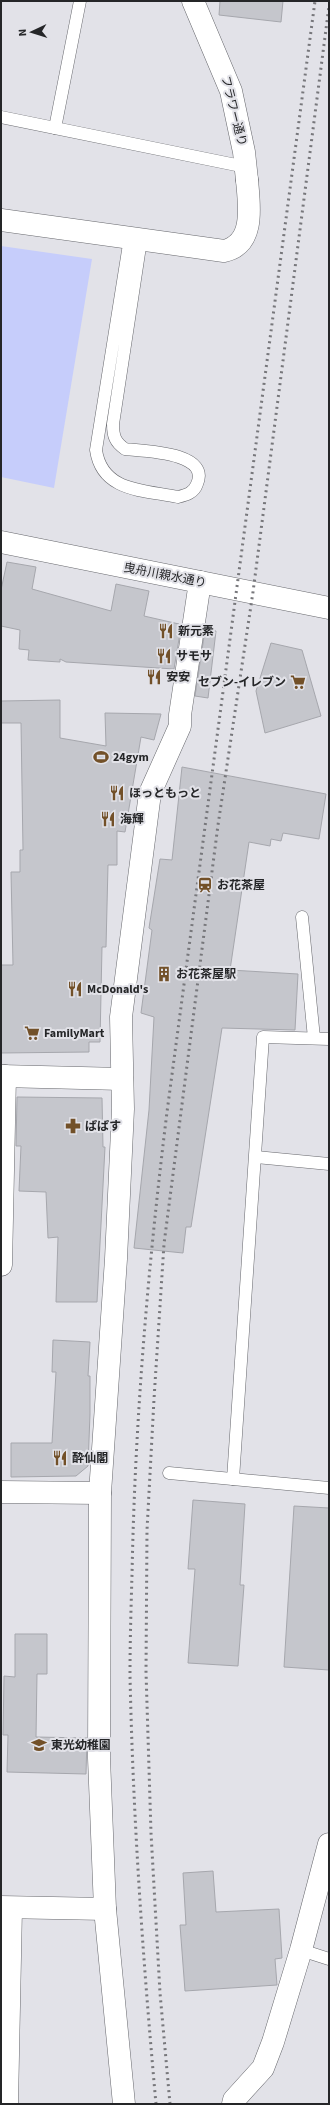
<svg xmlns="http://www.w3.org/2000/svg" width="330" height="2105" font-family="'Source Sans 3','Noto Sans JP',sans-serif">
<rect width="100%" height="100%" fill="#e2e2e8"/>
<path fill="#c6cdfb" d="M1 246 92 259 54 488 1 477Z"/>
<g fill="#c5c6cc" stroke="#a6a7ad">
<path d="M220 1H283L281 22 219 15Z"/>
<path d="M7 562 36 567 32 589 111 611 116 584 149 591 144 616 179 624 181 627 174 669 66 662 60 659V662L28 660 29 650 19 649 20 630 1 626V590Z"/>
<path d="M205 630 216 631 208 698 195 696Z"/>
<path d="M271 643 302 650 321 716 265 733 256 691Z"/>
<path d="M60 700V738L106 746 105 713 161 714 154 740 141 737 125 832 117 831V865H108L106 947H102L100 1042H89V1052L1 1053V965H13L11 872H20V850H23L21 723H1V701Z"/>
<path d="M182 767 326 794 319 839 283 833 281 841 271 839 270 846 249 842 230 970 298 974 295 1030 222 1028 191 1227H186L183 1253 134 1248 149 1110 154 1017 141 1013 152 930 149 928 160 859 172 860Z"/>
<path d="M17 1097 102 1098 103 1147H105L97 1302H56L58 1237 48 1238 46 1192 19 1191 21 1146H16Z"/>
<path d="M53 1340 90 1342 88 1376H90V1414L88 1466 76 1476 11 1477V1443H52L56 1372H52Z"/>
<path d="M193 1500 245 1504 240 1585H244L238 1666 188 1663 195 1569H188Z"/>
<path d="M294 1506 329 1508V1670L284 1667Z"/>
<path d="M15 1634H47V1674H37L36 1737 87 1738 86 1774 7 1772 8 1735H3L4 1676 15 1677Z"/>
<path d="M213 1871 216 1912 279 1909 282 1958 275 1959 277 1985 185 1991 180 1925H186L183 1873Z"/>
</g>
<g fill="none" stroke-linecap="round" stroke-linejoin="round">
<g stroke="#67686d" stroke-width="13">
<g id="lane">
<path d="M1 117 246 167"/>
<path d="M55 128 80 1"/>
<path d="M130 238 96 450C102 492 144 490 178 497 186 495 194 493 197 484 211 452 143 451 125 449 115 442 113 436 113 424L141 240"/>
<path d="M302 917 314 1038"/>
<path d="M256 1157 329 1164"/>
<path d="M169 1473 329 1488"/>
<path d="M233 1479 263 1037 329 1039"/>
<path d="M301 1950 329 1959"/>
</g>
</g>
<g stroke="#67686d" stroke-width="23">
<g id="street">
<path d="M193 1 231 91 244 152 247 180"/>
<path d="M1 1076 122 1079"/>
<path d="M1 1265 5 1076"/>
<path d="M1 1492 100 1493"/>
<path d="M1 1907 105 1909"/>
<path d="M7 2104 11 1908"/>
<path d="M124 2104 105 1909 99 1758 100 1493 116 1259 123 1109 121 1017 150 793 180 726V715L200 582"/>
<path d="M233 2104 234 2100 263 2068 273 2042 301 1950 329 1844"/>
</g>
</g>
<g stroke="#67686d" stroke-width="23">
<g id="secondary">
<path d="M1 220 224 251C256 244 249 204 247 180"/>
<path d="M1 542 329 608"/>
</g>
</g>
<use href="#lane" stroke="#fff" stroke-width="12"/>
<use href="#street" stroke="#fff" stroke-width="22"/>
<use href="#secondary" stroke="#fff" stroke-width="22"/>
<g stroke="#77777b" stroke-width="3" stroke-dasharray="2 4" stroke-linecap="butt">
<path d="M156 2104C143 1961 133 1818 130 1675 130 1642 131 1608 132 1575 135 1420 148 1266 167 1112L315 1"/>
<path d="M170 2104 160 1993 151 1833 146 1672 147 1530 154 1399 164 1244 218 825 253 592 329 6"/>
</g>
</g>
<defs>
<g id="restaurant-bare" transform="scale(1.2)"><path d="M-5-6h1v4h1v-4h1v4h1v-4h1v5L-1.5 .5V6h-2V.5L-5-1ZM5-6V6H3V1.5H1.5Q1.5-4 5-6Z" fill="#725028" stroke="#e2e2e8" stroke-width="2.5" paint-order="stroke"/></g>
<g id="supermarket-bare" transform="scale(1.2)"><path d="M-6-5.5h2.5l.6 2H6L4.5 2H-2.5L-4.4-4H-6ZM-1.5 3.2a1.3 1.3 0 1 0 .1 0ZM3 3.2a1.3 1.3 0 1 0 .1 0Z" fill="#725028" stroke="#e2e2e8" stroke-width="2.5" paint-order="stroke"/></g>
<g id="stadium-bare" transform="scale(1.2)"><path d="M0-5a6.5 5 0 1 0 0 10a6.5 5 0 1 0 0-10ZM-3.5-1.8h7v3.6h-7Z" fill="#725028" stroke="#e2e2e8" stroke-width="2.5" paint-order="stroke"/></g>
<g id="station-bare" transform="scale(1.2)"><path d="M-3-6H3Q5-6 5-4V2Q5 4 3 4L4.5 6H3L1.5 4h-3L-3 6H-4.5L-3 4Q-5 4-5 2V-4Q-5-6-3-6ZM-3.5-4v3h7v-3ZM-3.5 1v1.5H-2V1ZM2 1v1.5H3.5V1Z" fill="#725028" stroke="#e2e2e8" stroke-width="2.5" paint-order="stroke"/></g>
<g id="building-bare" transform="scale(1.2)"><path d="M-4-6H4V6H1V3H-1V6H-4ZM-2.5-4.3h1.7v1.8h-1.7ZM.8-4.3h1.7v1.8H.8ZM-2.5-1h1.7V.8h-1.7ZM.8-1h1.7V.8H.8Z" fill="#725028" stroke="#e2e2e8" stroke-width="2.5" paint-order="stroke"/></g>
<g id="pharmacy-bare" transform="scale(1.2)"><path d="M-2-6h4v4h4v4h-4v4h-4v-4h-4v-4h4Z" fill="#725028" stroke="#e2e2e8" stroke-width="2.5" paint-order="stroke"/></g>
<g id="school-bare" transform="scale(1.2)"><path d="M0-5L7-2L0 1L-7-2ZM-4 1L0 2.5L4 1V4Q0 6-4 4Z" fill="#725028" stroke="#e2e2e8" stroke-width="2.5" paint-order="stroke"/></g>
</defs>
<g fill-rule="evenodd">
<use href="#restaurant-bare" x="166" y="631"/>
<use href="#restaurant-bare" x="164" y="656"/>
<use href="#restaurant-bare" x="154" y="677"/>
<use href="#supermarket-bare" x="298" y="682"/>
<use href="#stadium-bare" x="101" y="757"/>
<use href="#restaurant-bare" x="117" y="793"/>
<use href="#restaurant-bare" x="108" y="819"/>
<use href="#station-bare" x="205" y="885"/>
<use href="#building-bare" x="164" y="974"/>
<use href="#restaurant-bare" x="75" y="989"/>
<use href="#supermarket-bare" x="32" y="1033"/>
<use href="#pharmacy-bare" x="73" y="1126"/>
<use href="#restaurant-bare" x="60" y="1458"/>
<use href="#school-bare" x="39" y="1745"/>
</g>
<g text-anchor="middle" stroke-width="4" stroke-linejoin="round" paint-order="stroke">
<g font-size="12" fill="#252628" stroke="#e2e2e8">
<text transform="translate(234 111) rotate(76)" y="4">フラワー通り</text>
<text transform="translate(165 575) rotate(11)" y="4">曳舟川親水通り</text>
</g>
<g font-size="12" font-weight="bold" fill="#252628" stroke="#e2e2e8" text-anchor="start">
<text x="178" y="635">新元素</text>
<text x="176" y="660">サモサ</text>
<text x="166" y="681">安安</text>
<text x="286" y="686" text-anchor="end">セブン-イレブン</text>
<text x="113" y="761">24gym</text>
<text x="129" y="797">ほっともっと</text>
<text x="120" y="823">海輝</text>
<text x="217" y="889">お花茶屋</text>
<text x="176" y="978">お花茶屋駅</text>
<text x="87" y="993">McDonald's</text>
<text x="44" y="1037">FamilyMart</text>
<text x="85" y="1130">ぱぱす</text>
<text x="72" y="1462">酔仙閣</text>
<text x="51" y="1749">東光幼稚園</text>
</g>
</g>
<rect width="330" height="2105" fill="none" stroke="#252628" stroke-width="4"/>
<g transform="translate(32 32) rotate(266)" stroke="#e2e2e8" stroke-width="3" paint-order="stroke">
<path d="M0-3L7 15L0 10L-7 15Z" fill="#252628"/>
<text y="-6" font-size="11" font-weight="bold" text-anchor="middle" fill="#252628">N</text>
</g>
</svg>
